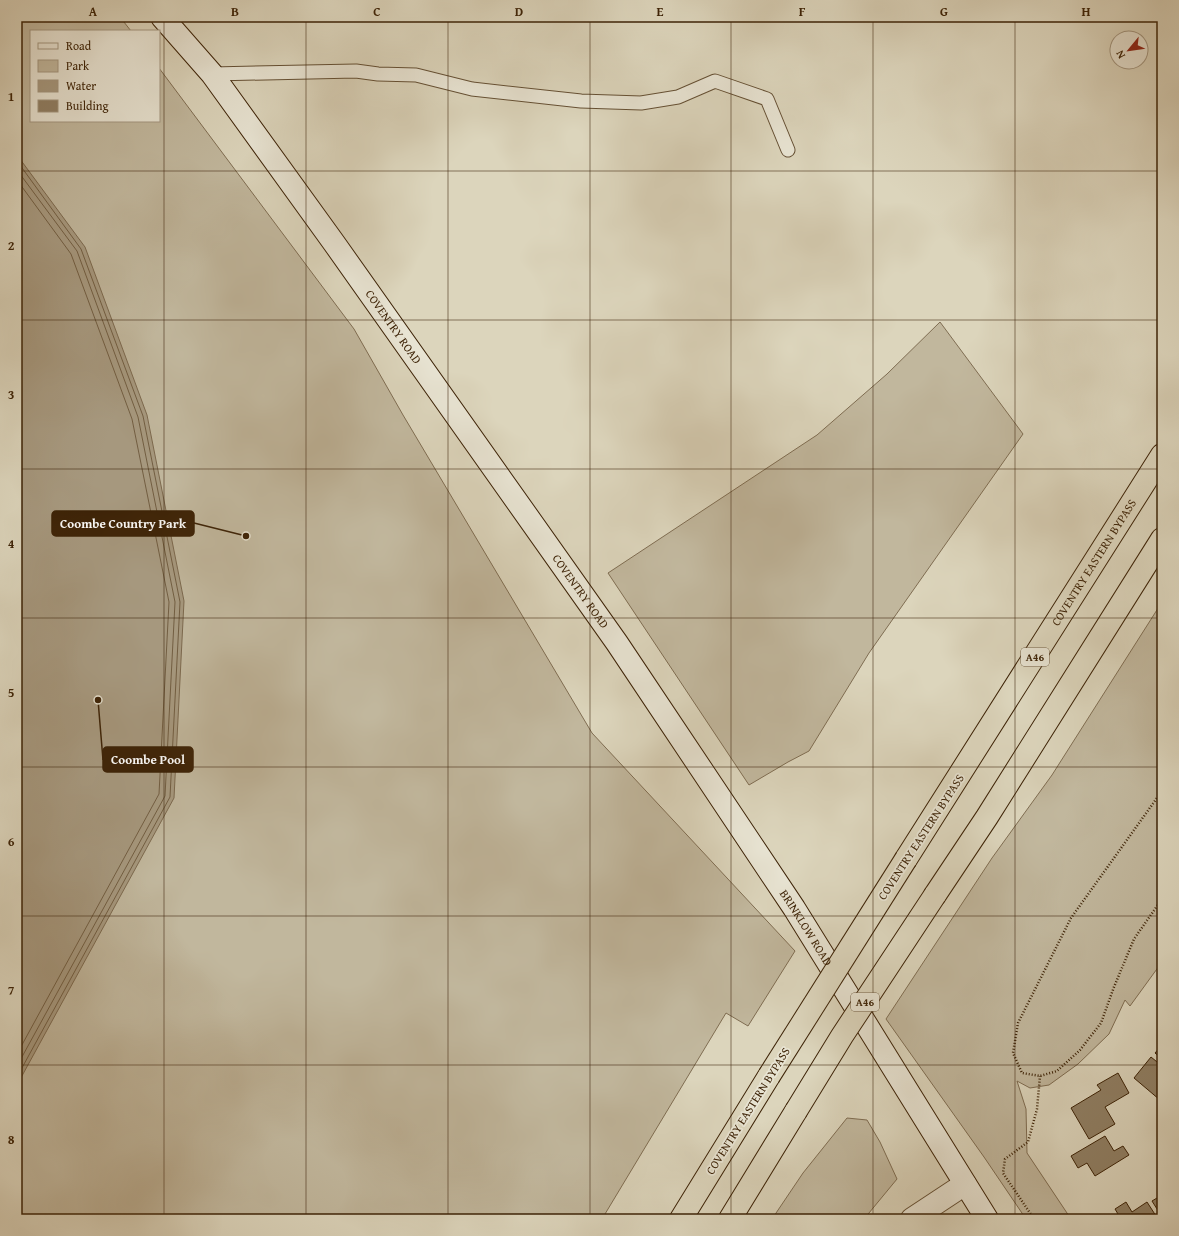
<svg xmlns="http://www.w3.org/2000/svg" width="1179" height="1236" font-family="'Gentium Book Plus',serif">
<rect width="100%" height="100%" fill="#dcd5bc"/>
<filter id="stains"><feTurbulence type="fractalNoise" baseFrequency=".005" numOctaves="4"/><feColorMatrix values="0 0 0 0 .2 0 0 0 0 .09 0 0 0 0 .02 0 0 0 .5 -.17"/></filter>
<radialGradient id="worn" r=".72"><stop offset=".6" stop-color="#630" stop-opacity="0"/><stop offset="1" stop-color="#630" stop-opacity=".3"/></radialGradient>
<g fill="#c1b79d" stroke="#7f6d52">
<path d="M17 17H120L131 31H31V121H159V68L354 329 403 415 592 733 795 951 748 1026 726 1013 602 1219H17Z"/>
<path d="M940 322 1023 434 869 653 809 751 788 762 749 785 608 573 817 435 887 374Z"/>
<path d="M1162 602V962L1130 1006 1125 1000 1109 1034 1078 1064 1049 1085 1030 1088 1017 1081 1026 1109 1027 1153 1071 1219H1026L984 1157 886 1019 992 858 1052 775Z"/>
<path d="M847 1118 867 1120 880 1142 897 1179 864 1219H772L803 1173Z"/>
</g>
<path fill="#a6987e" stroke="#7c694e" d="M17 155 85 247 147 415 184 601 174 798 17 1085Z"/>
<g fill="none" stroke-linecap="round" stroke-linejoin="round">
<g stroke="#725e42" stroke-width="1">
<path d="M17 161 81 249 143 416 180 602 170 797 17 1077"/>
<path d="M17 170 77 251 138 417 175 602 165 796 17 1066"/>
<path d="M17 180 71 254 132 419 169 602 159 794 17 1054"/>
</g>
</g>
<g fill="#908065" stroke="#3d2307">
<path d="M1162 1045V1059L1155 1053Z"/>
<path d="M1151 1057 1162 1066V1098L1160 1100 1134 1078Z"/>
<path d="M1118 1073 1129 1093 1105 1107 1115 1124 1089 1139 1071 1108 1101 1090 1097 1085Z"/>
<path d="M1105 1136 1114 1151 1123 1146 1129 1155 1095 1176 1087 1163 1078 1168 1071 1156Z"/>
<path d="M1162 1195V1217L1152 1201Z"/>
<path d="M1126 1202 1132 1212 1147 1202 1158 1219H1121L1115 1209Z"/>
</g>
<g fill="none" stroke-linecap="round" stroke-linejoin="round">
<g stroke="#655034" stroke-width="15">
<path id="service" d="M212 74 356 71 378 74 416 75 472 89 581 101 641 103 678 97 715 81 767 99 788 150"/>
</g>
<g stroke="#655034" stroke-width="24">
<path id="minor" d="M912 1219 965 1184"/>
</g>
<g stroke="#3d2307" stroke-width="24">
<g id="secondary">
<path id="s1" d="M162 17 212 74 334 243 617 643 794 908 987 1219"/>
</g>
</g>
<g stroke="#3d2307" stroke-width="24">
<g id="trunk">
<path id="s2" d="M906 859 1162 455"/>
<path d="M935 895 987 817 1162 539"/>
<path d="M681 1219 769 1076"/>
<path d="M730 1219 796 1111"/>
</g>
</g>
<g stroke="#3d2307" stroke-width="2.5" stroke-dasharray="1 2" stroke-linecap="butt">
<path d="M1162 791 1071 918 1018 1023 1013 1053 1022 1073 1040 1076 1057 1071 1080 1050 1101 1023 1114 987 1134 939 1162 899"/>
<path d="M1034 1219 1003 1173 1005 1159 1028 1142 1037 1109 1040 1076"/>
</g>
<use href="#service" stroke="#e8e4d3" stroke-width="13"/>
<use href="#minor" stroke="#e8e4d3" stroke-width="22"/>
<use href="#secondary" stroke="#e8e4d3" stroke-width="22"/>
<use href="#trunk" stroke="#dcd5bc" stroke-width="22"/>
<g stroke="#3d2307" stroke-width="24" stroke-linecap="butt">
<g id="trunk-bridge">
<path d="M769 1076 906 859"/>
<path d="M796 1111 842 1036 935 895"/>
</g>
</g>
<use href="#trunk-bridge" stroke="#dcd5bc" stroke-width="22"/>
</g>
<path fill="none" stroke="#3d2307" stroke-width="1" stroke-opacity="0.55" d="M164 17V1219M306 17V1219M448 17V1219M590 17V1219M731 17V1219M873 17V1219M1015 17V1219M17 171H1162M17 320H1162M17 469H1162M17 618H1162M17 767H1162M17 916H1162M17 1065H1162"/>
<g text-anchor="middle" stroke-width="3.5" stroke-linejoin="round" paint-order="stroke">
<g fill="#e8e4d3" stroke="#705d44" stroke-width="1">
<rect x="1021" y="648" width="28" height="18" rx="3"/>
<rect x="851" y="993" width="28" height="18" rx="3"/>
</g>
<g font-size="11" font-weight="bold" fill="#3d2307">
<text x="1035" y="661">A46</text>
<text x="865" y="1006">A46</text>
</g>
<g font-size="12" fill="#3d2307" stroke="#e8e4d3">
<text dy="4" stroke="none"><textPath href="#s1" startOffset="387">COVENTRY ROAD</textPath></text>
<text dy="4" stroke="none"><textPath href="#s2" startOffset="351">COVENTRY EASTERN BYPASS</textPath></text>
<text dy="4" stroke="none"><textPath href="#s1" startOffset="711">COVENTRY ROAD</textPath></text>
<text transform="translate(921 837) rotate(-57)" y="4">COVENTRY EASTERN BYPASS</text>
<text dy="4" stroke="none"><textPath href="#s1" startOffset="1116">BRINKLOW ROAD</textPath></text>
<text transform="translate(748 1111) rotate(-58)" y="4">COVENTRY EASTERN BYPASS</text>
</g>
</g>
<path fill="none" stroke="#3d2307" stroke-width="1.5" d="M246 536L194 523M98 700L103 760"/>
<g fill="#3d2307" stroke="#e8e4d3" stroke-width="1.5">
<circle cx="246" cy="536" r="4"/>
<circle cx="98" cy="700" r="4"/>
</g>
<g fill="#3d2307" stroke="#3d2307" stroke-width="1.5">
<rect x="52" y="511" width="142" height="25" rx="4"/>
<rect x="103" y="747" width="90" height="25" rx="4"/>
</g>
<g font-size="13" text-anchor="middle" font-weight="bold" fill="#fff">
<text x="123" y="528">Coombe Country Park</text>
<text x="148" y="764">Coombe Pool</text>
</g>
<rect width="1179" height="1236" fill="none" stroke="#dcd5bc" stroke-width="44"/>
<rect x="30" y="30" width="130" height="92" fill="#e8e4d3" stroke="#a49781"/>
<rect x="38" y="43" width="20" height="6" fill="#e8e4d3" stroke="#a49781"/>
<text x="66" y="50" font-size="12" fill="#3d2307">Road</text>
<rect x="38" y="60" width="20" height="12" fill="#c1b79d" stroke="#a49781"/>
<text x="66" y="70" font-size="12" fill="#3d2307">Park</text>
<rect x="38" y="80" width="20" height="12" fill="#a6987e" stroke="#a49781"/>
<text x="66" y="90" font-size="12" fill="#3d2307">Water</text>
<rect x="38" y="100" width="20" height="12" fill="#908065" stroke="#a49781"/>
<text x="66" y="110" font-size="12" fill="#3d2307">Building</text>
<g transform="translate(1129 50) rotate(241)"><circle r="19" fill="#e8e4d3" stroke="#a49781"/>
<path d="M0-3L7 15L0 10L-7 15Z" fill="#8f2418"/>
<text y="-6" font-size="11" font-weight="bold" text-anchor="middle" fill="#3d2307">N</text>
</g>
<rect x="22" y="22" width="1135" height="1192" fill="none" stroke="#3d2307" stroke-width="1.5"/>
<g font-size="13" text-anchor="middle" font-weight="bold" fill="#3d2307">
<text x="93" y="16">A</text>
<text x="235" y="16">B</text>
<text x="377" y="16">C</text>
<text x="519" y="16">D</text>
<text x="660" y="16">E</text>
<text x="802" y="16">F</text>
<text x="944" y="16">G</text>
<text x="1086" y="16">H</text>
<text x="11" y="101">1</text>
<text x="11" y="250">2</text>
<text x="11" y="399">3</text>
<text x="11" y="548">4</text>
<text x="11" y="697">5</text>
<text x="11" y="846">6</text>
<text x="11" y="995">7</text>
<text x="11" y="1144">8</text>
</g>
<rect width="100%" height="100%" filter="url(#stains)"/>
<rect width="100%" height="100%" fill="url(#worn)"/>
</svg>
